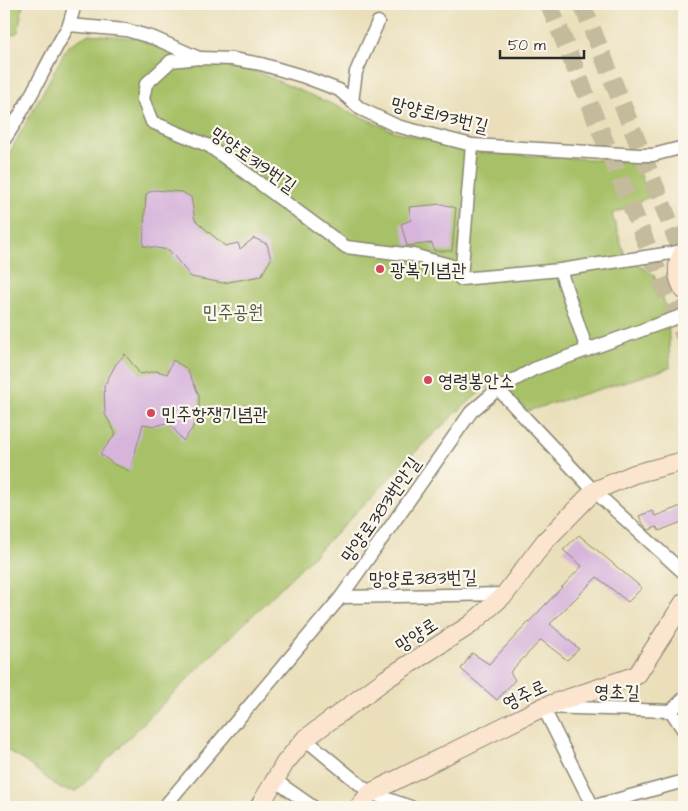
<svg xmlns="http://www.w3.org/2000/svg" width="688" height="811" font-family="'Architects Daughter','Poor Story',sans-serif">
<rect width="100%" height="100%" fill="#fbf7ec"/>
<filter id="ink" filterUnits="userSpaceOnUse"><feTurbulence type="fractalNoise" baseFrequency=".02" numOctaves="2"/><feDisplacementMap in="SourceGraphic" scale="10" xChannelSelector="R" yChannelSelector="G"/><feConvolveMatrix kernelMatrix="1 2 1 2 8 2 1 2 1" color-interpolation-filters="sRGB"/></filter>
<filter id="wash" filterUnits="userSpaceOnUse"><feTurbulence type="fractalNoise" baseFrequency=".0096" numOctaves="4" result="noise"/><feDisplacementMap in="SourceGraphic" scale="20" xChannelSelector="R" yChannelSelector="G"/><feGaussianBlur stdDeviation="1.12" result="paint"/><feColorMatrix in="noise" values="0 0 0 0 0 0 0 0 0 0 0 0 0 0 0 0 0 1.4 0 .05"/><feComposite in="paint" operator="in"/></filter>
<g filter="url(#wash)">
<rect width="100%" height="100%" fill="#eadfba"/>
<g fill="#a7c167" stroke="#697649">
<path d="M4 4H23L18 32 4 39Z"/>
<path d="M89 34 135 38 201 64 248 68 394 131 476 152 636 162 649 197 612 214 625 256 654 275 668 312 670 368 524 412 493 382C434 428 385 484 332 537 247 622 160 704 77 791L61 789 23 760 4 748V163L68 46Z"/>
</g>
<g id="blocks">
<g fill="#d7b5db">
<path d="M153 190 182 192 191 197 195 220 225 246 238 243 240 249 254 238 267 244 271 259 261 276 223 283 191 277 169 250 143 246 146 194Z"/>
<path d="M442 204 456 208 452 251H434L432 243 407 246 401 224 411 220 409 207Z"/>
<path d="M125 354 140 374 157 371 167 374 173 360 187 369 199 395V411L192 429 183 441 169 422 156 426 143 424 130 471 115 465 100 454 116 434 105 414 104 386 116 364Z"/>
<path d="M684 505V521L659 531 657 527 649 530 643 524 639 516 652 511 655 516Z"/>
<path d="M579 535 642 588 628 602 597 577 550 624 579 649 567 660 541 640 510 672 515 680 497 700 461 669 472 653 489 664 582 566 563 550Z"/>
</g>
</g>
</g>
<g filter="url(#ink)">
<use href="#blocks" fill-opacity="0" stroke="#8a8572" stroke-width="1"/>
<g fill="none" stroke-linecap="round" stroke-linejoin="round">
<g stroke="#c4bb9d" stroke-width="18" stroke-dasharray="18 9" stroke-linecap="butt">
<path d="M549 4 684 336"/>
<path d="M582 4 684 258"/>
</g>
<g stroke="#8a8572" stroke-width="15">
<g id="street">
<path d="M69 25 75 4"/>
<path d="M352 102 356 72 378 22"/>
<path d="M4 140C29 104 46 63 69 25L126 30 154 38 199 58"/>
<path d="M684 251 560 270 461 279 449 265 413 255 346 247 209 146 152 122 143 99 146 84 171 61 199 58 232 59 261 64 302 76 339 90 361 109 397 126 472 145 639 155H653L684 147"/>
<path d="M560 270 587 350"/>
<path d="M461 279 472 145"/>
<path d="M498 389 594 491 684 573"/>
<path d="M341 597 505 594"/>
<path d="M671 711 684 731"/>
<path d="M305 739 370 793 411 807"/>
<path d="M276 781 313 807"/>
<path d="M164 807 341 597 471 412 498 389 534 369 684 315"/>
<path d="M591 807 684 781"/>
<path d="M593 807 543 707 671 711 684 698"/>
</g>
</g>
<g stroke="#8a8572" stroke-width="20">
<g id="secondary">
<path d="M684 251C675 264 676 276 684 290"/>
<path d="M259 807 285 763 305 739 386 679 470 625 505 594 545 541 594 491 634 474 684 461"/>
<path d="M359 807 370 793 543 707 637 675 684 602"/>
</g>
</g>
<use href="#street" stroke="#fff" stroke-width="12"/>
<use href="#secondary" stroke="#fce5cf" stroke-width="18"/>
</g>
</g>
<g fill="#d1495b" stroke="#fbf7ec" stroke-width="2">
<circle cx="380" cy="269" r="5"/>
<circle cx="428" cy="380" r="5"/>
<circle cx="151" cy="413" r="5"/>
</g>
<g text-anchor="middle" stroke-width="4.5" stroke-linejoin="round" paint-order="stroke">
<g font-size="19" fill="#2b2b2b" stroke="#fbf7ec">
<text transform="translate(440 114) rotate(14)" y="7">망양로193번길</text>
<text transform="translate(254 159) rotate(35)" y="7">망양로319번길</text>
<text transform="translate(380 509) rotate(-55)" y="7">망양로383번안길</text>
<text transform="translate(423 577) rotate(-1)" y="7">망양로383번길</text>
<text transform="translate(416 634) rotate(-33)" y="7">망양로</text>
<text transform="translate(617 691) rotate(1)" y="7">영초길</text>
<text transform="translate(524 694) rotate(-25)" y="7">영주로</text>
</g>
<g font-size="19" fill="#2b2b2b" stroke="#fbf7ec" text-anchor="start">
<text x="390" y="276">광복기념관</text>
<text x="438" y="387">영령봉안소</text>
<text x="161" y="420">민주항쟁기념관</text>
</g>
<g font-size="19" fill="#50583d" stroke="#fbf7ec">
<text x="233" y="318">민주공원</text>
</g>
</g>
<rect width="688" height="811" fill="none" stroke="#fbf7ec" stroke-width="20"/>
<path d="M500 50v8h84v-8" fill="none" stroke="#2b2b2b" stroke-width="2.5"/>
<text x="508" y="50" font-size="15" fill="#2b2b2b" stroke="#fbf7ec" stroke-width="4" paint-order="stroke">50 m</text>
</svg>
